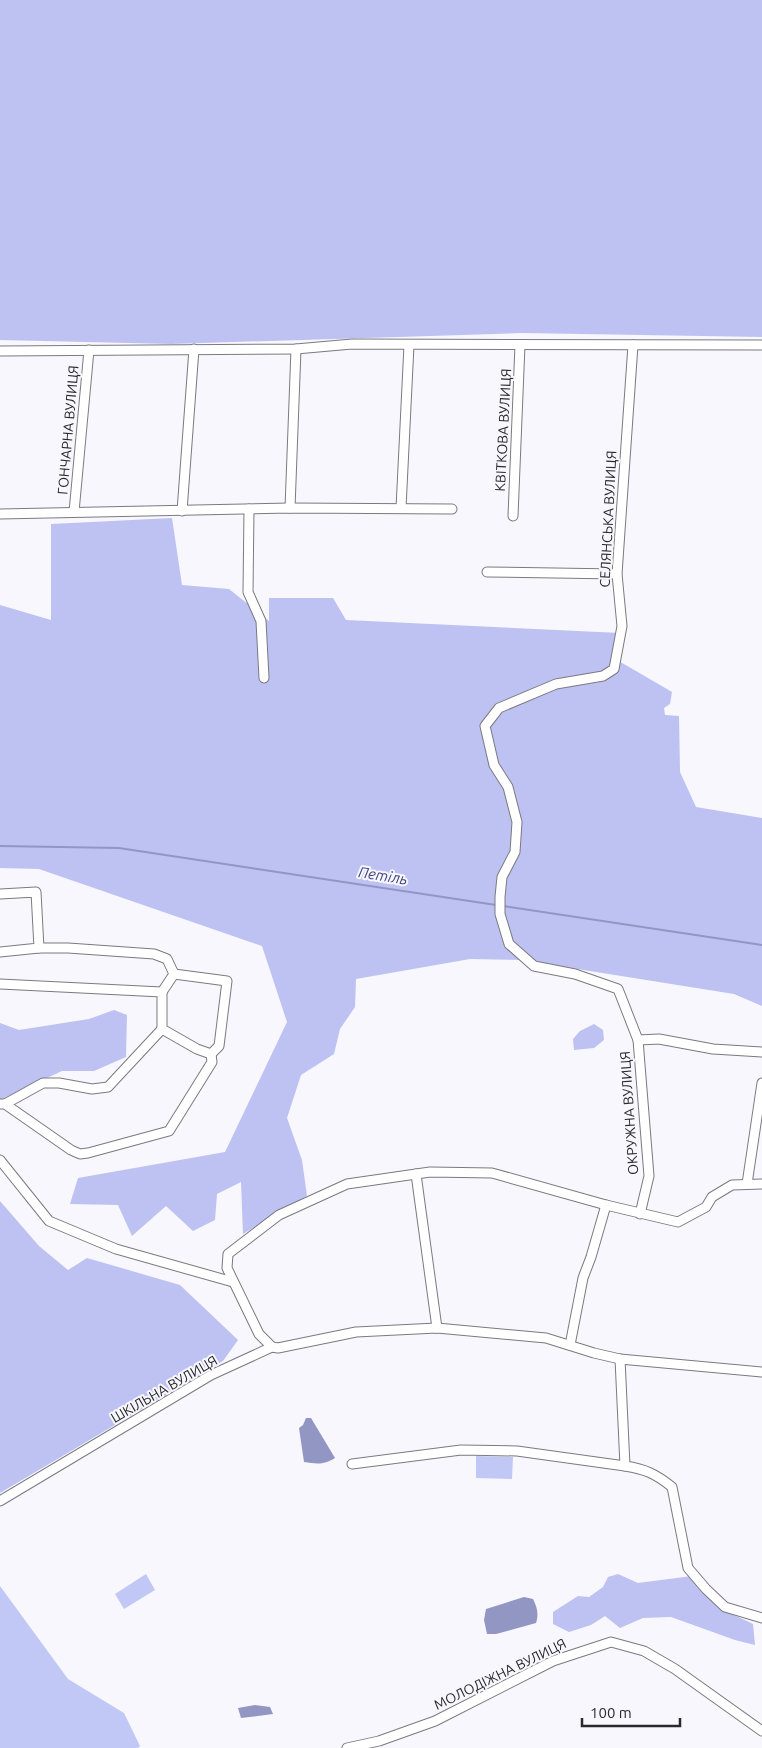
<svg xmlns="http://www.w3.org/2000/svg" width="762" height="1748" font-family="Ubuntu,sans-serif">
<rect width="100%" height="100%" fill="#f7f7fd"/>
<g fill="#c2c8f6">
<path d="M476 1456 513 1457 512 1479 476 1478Z"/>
<path d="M146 1574 155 1590 124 1609 115 1594Z"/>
<path d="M0 1586 68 1679 124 1713 140 1746 138 1748H0Z"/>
</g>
<g fill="#bdc2f2">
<path d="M0 0H762V337L522 333 171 344 0 340Z"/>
<path d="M172 518 182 585 229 589 269 621V598H333L346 620 620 633 617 660 672 692 670 704 664 708 665 715 679 716 680 772 696 807 762 818V1006L734 994 521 960 470 959 356 979 355 1007 340 1029 334 1054 301 1075 287 1118 302 1160 307 1196 243 1234 241 1182 217 1194 215 1220 193 1231 166 1206 132 1236 118 1205 70 1204 78 1178 225 1152 287 1022 262 946 39 869 0 868V605L51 620V524Z"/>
<path d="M114 1010 127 1015 126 1057 94 1071H62L0 1100V1023L19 1030 89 1019Z"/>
<path d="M594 1024 603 1030 604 1040 594 1048 574 1050 573 1039 580 1031Z"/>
<path d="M0 1201 39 1246 68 1270 87 1258 180 1285 238 1340 223 1361 0 1493Z"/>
<path d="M618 1574 638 1583 692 1576 717 1607 753 1624 755 1645 735 1640 671 1617 643 1618 620 1628 605 1616 591 1625 569 1632 553 1624V1612L578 1596 589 1597 603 1587 608 1577Z"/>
</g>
<g fill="#9196c3">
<path d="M306 1418H311L335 1458C324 1465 317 1464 304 1462L299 1428 303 1425Z"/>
<path d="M524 1597 533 1599C537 1607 539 1614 536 1623L496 1634H487L484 1620 486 1609Z"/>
<path d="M255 1705 270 1707 273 1714 241 1718 238 1708Z"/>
</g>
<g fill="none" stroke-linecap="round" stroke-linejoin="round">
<g stroke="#9196c3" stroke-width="2">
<path d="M0 846 119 848 496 905"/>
<path d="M503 906 762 945"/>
</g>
<g stroke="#7a7a7f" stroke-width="11">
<g id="minor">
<path d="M633 345 617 574 622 626 614 669 603 676 556 684 499 708 485 726 494 765 508 787 517 822 515 852 502 877 500 897V914L509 944 534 966 575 974 618 989 638 1040 649 1176 640 1214"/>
<path d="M0 351 296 349 352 344 762 345"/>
<path d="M290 508 296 349"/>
<path d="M401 508 409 345"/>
<path d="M249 509 248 592 261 621 264 678"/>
<path d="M182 511 194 349"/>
<path d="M74 512 89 350"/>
<path d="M0 514 290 508 452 509"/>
<path d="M513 516 520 345"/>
<path d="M487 572 617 574"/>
<path d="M0 894 36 892 39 948 0 952"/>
<path d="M39 948H68L154 954 167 959 174 974 162 992"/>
<path d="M174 974 227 981 219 1046 211 1054"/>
<path d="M0 984 162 992V1029L197 1049 211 1054 212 1062 169 1131 88 1153 80 1154 71 1150 5 1104H0"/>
<path d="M638 1040 659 1039 713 1049 762 1052"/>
<path d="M5 1104 43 1083H59L92 1089 108 1087 162 1029"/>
<path d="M0 1160 49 1221 116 1249 233 1282"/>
<path d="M416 1174 437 1328"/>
<path d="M747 1184 762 1083"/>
<path d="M570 1345 583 1278 591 1257 606 1205 678 1222 706 1207 712 1197 732 1185 762 1184"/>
<path d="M272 1347 259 1334 227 1268 228 1254 279 1215 347 1184 430 1172 492 1173 606 1205"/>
<path d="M352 1464 461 1450 517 1451 625 1466 620 1359"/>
<path d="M625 1466C645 1469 656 1474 672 1487L688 1568 706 1589 725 1607 762 1618"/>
<path d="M0 1501 211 1375 272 1347 278 1348 356 1332 437 1328 546 1338 594 1353 620 1359 762 1372"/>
<path d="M347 1748 379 1741 435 1721 553 1661 611 1642 644 1651 675 1669 762 1731"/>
</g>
</g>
<use href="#minor" stroke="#fff" stroke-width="9"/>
</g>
<g text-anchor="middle" stroke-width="4" stroke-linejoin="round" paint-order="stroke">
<g font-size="14" fill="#2a2a2c" stroke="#f7f7fd">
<text transform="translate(68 430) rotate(-85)" y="5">ГОНЧАРНА ВУЛИЦЯ</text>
<text transform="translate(503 430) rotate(-87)" y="5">КВІТКОВА ВУЛИЦЯ</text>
<text transform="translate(608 519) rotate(-87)" y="5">СЕЛЯНСЬКА ВУЛИЦЯ</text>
<text transform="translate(629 1113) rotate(-94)" y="5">ОКРУЖНА ВУЛИЦЯ</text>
<text transform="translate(164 1389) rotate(-30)" y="5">ШКІЛЬНА ВУЛИЦЯ</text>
<text transform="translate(500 1674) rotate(-26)" y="5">МОЛОДІЖНА ВУЛИЦЯ</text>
</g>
<g font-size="15" font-style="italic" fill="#444681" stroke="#f7f7fd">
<text transform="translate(383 876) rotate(9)" y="5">Петіль</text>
</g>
</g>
<path d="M582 1718v8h98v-8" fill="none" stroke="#2a2a2c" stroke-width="2.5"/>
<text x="590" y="1718" font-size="15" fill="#2a2a2c" stroke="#f7f7fd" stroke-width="4" paint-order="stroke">100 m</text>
</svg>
